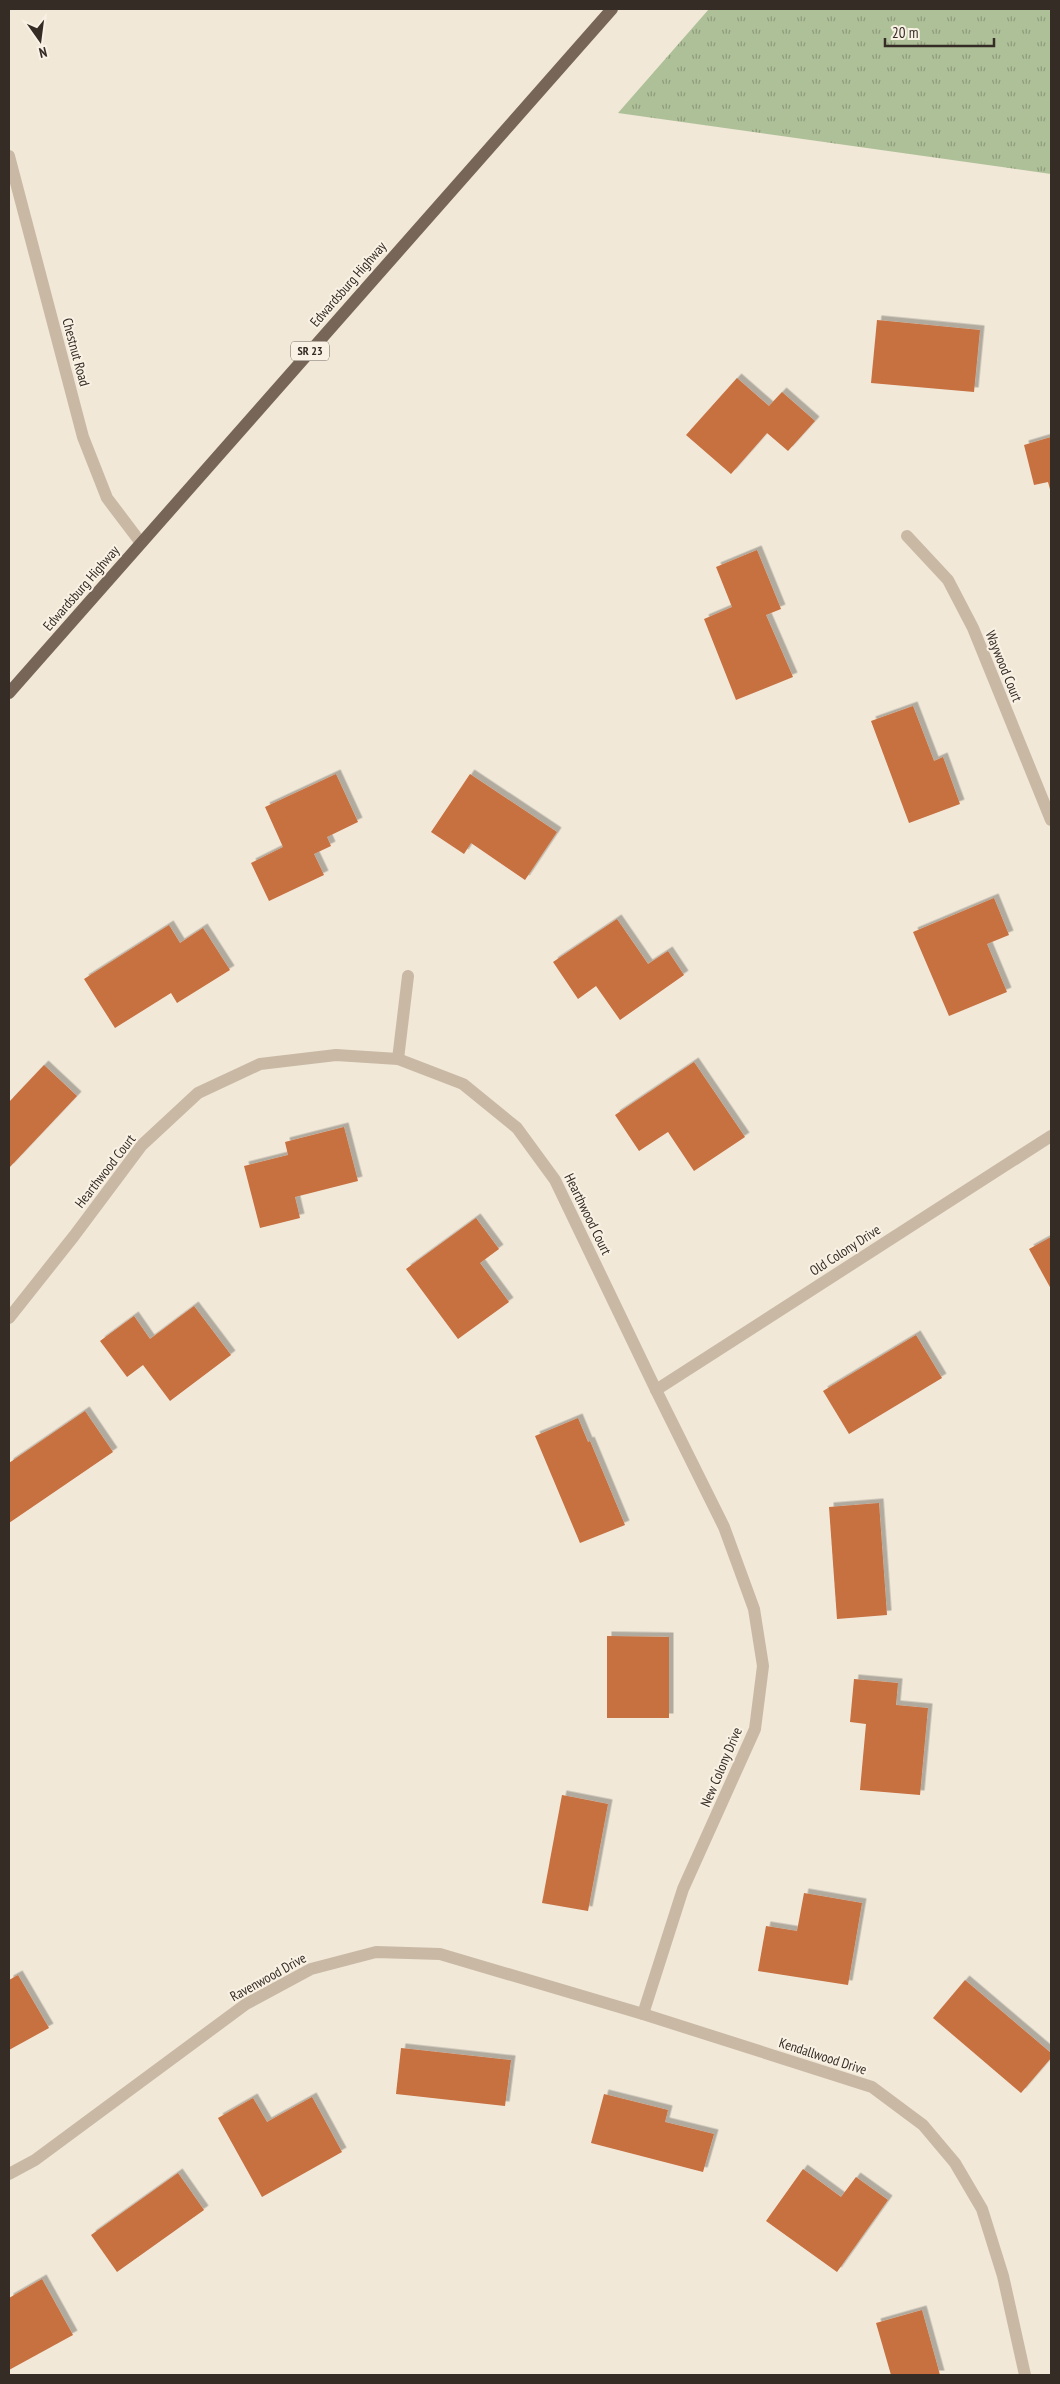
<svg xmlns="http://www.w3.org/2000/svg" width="1060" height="2384" font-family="'PT Sans Narrow',sans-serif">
<defs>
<pattern id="grass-tufts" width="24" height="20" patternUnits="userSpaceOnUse" patternTransform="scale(1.25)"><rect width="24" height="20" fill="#aec098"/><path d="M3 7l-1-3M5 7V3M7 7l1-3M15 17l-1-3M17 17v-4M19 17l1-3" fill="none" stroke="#8e9c7c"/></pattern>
<filter id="shadow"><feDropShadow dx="4.5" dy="-4.5" stdDeviation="0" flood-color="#0004"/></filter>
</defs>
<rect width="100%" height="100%" fill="#f1e8d8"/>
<path fill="url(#grass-tufts)" d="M709 9H1051V174L618 113Z"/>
<g fill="#c76f40" filter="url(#shadow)">
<path d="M877 320 980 330 974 392 871 383Z"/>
<path d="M737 378 769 406 782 392 815 421 788 451 767 433 731 474 686 435Z"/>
<path d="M1051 437V493L1048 482 1034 485 1024 445Z"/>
<path d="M757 550 781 609 766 615 793 677 736 700 704 619 732 607 716 567Z"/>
<path d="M913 706 934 761 943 757 960 804 909 823 871 721Z"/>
<path d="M336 774 358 822 327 837 331 846 314 854 324 875 269 901 251 863 283 847 265 807Z"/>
<path d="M470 774 557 832 525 880 471 843 464 854 431 832Z"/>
<path d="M994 898 1009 935 987 944 1007 992 949 1016 913 932Z"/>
<path d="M617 919 648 964 668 951 684 975 620 1020 596 986 578 999 553 962Z"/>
<path d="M169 925 180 943 203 928 230 970 177 1003 171 993 115 1028 84 979Z"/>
<path d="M694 1062 745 1137 694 1171 668 1132 639 1151 615 1115Z"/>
<path d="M44 1065 77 1096 9 1168V1102Z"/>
<path d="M344 1127 358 1181 295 1197 300 1218 260 1228 244 1166 288 1155 285 1142Z"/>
<path d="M476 1218 499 1249 480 1263 509 1302 458 1339 406 1269Z"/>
<path d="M1051 1237V1289L1029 1249Z"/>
<path d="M194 1306 231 1355 170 1401 143 1365 127 1377 100 1341 134 1316 150 1339Z"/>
<path d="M916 1335 942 1378 849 1434 823 1391Z"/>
<path d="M85 1411 113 1452 9 1523V1463Z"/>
<path d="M578 1418 588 1442 590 1441 625 1525 580 1543 535 1436Z"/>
<path d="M879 1503 887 1615 837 1619 829 1507Z"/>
<path d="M607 1636 669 1637V1718H607Z"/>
<path d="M854 1679 898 1683 896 1705 928 1708 920 1795 860 1790 866 1724 850 1722Z"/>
<path d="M562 1795 608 1804 588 1911 542 1903Z"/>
<path d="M804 1893 862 1903 848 1985 758 1971 766 1926 797 1931Z"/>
<path d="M18 1975 49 2028 9 2050V1980Z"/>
<path d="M965 1980 1051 2053V2058L1021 2093 933 2018Z"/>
<path d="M401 2048 511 2060 505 2106 396 2094Z"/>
<path d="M604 2094 668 2110 665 2122 714 2134 703 2172 591 2143Z"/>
<path d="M312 2097 342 2152 262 2197 218 2118 253 2098 267 2122Z"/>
<path d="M803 2169 841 2197 856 2177 888 2200 837 2272 766 2221Z"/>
<path d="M178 2173 204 2210 117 2272 91 2235Z"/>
<path d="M42 2279 73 2335 9 2370V2298Z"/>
<path d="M922 2310 940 2375H891L876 2323Z"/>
</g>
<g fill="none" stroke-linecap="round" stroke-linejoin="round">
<g stroke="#c9b9a4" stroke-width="12">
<path d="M9 156 83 437 107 498 141 543"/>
<path d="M907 536 948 580 973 628 1051 820"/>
<path d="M398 1059 408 976"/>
<path d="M9 1318 74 1236 142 1145 198 1093 260 1064 336 1055 398 1059 463 1084 517 1128 555 1180 656 1390 724 1527 754 1609 763 1666 755 1729 683 1889 643 2014"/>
<path d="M656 1390 1051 1136"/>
<path d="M9 2174 35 2160 246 2004 311 1969 376 1952 440 1954 643 2014 872 2087 923 2125 955 2163 982 2209 1003 2276 1025 2375"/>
</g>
<path stroke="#776557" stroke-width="12" d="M9 693 612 9"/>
</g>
<g text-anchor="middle" stroke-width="4" stroke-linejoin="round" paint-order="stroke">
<rect fill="#f9f2e4" stroke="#70675f" stroke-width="1" x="291" y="341.5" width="38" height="19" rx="4"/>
<g font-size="12" font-weight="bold" fill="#352c26">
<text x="310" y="355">SR 23</text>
</g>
<g font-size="14" fill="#352c26" stroke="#f9f2e4">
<text transform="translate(348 284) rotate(-49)" y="5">Edwardsburg Highway</text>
<text transform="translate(76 352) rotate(75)" y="5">Chestnut Road</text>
<text transform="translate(81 588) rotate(-49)" y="5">Edwardsburg Highway</text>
<text transform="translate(1004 666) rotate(68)" y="5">Waywood Court</text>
<text transform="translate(105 1171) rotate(-52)" y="5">Hearthwood Court</text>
<text transform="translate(588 1214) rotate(64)" y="5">Hearthwood Court</text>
<text transform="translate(845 1250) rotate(-33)" y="5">Old Colony Drive</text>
<text transform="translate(721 1767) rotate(-67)" y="5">New Colony Drive</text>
<text transform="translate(268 1977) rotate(-29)" y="5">Ravenwood Drive</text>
<text transform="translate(823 2056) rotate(18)" y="5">Kendallwood Drive</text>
</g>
</g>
<rect width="1060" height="2384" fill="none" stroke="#352c26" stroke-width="20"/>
<g transform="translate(40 40) rotate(166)" stroke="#f9f2e4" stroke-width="4" paint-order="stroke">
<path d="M0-4L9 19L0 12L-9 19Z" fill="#352c26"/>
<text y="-8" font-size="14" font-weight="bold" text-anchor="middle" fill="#352c26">N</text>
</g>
<path d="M885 38v8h109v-8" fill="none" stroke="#352c26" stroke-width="2.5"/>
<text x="892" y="38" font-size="15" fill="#352c26" stroke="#f9f2e4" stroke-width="4" paint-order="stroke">20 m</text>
</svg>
